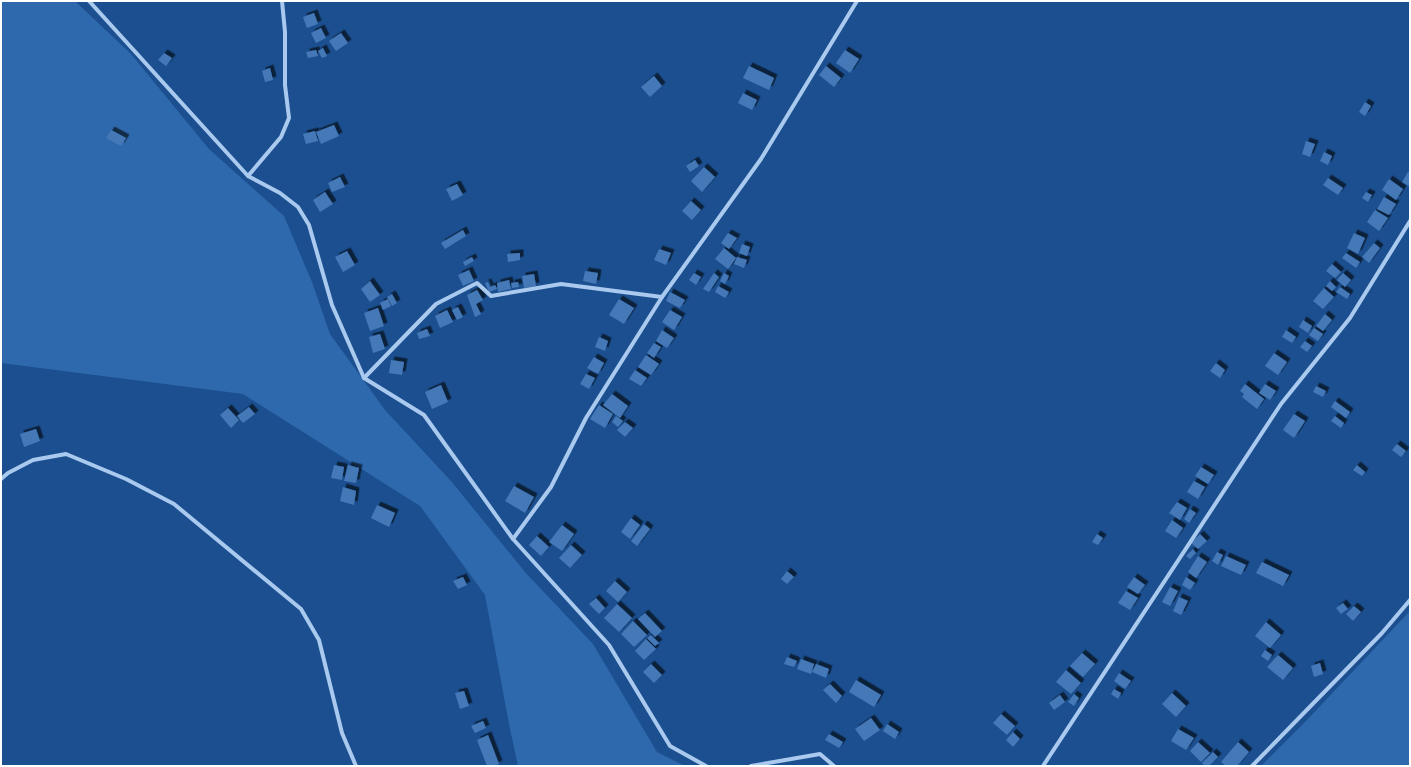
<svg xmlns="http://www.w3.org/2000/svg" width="1411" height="767" font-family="'Fira Sans',sans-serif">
<defs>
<filter id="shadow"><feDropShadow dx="3.5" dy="-3.5" stdDeviation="0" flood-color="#0009"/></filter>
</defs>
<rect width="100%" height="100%" fill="#1b4f8f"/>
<g fill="#2e69ad">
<path d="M1 1 76 2 131 54 209 149 284 216 312 282 330 334 385 410 451 481 525 572 593 644 657 752 685 766H518L509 724 485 595 420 506 243 394 1 363Z"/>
<path d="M1410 611V766H1261L1305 722Z"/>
</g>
<g fill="#4478b7" filter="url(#shadow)">
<path d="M314 13 318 24 307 28 303 17Z"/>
<path d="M321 28 326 38 316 43 311 33Z"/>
<path d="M341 33 348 43 336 51 329 41Z"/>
<path d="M323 48 327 56 322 58 318 51Z"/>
<path d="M316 50 318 56 308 58 306 52Z"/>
<path d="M845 50 859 59 850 73 836 63Z"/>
<path d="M164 53 172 58 166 66 158 60Z"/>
<path d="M749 66 774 78 769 90 743 78Z"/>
<path d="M826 66 841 78 834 87 819 75Z"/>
<path d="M270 68 273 80 265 82 262 71Z"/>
<path d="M654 76 662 86 650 97 641 87Z"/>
<path d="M743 93 757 100 752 110 738 103Z"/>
<path d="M1365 102 1371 106 1365 116 1359 112Z"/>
<path d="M334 125 339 136 321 144 316 132Z"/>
<path d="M111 130 126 138 121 146 106 138Z"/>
<path d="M315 131 318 141 306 144 303 134Z"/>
<path d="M1306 141 1315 144 1310 157 1302 154Z"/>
<path d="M1324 152 1332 156 1328 165 1320 161Z"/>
<path d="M695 160 699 166 690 172 686 166Z"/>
<path d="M704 167 715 177 702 192 691 181Z"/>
<path d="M1408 172 1410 173V187L1402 182Z"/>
<path d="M340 177 345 187 332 192 328 183Z"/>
<path d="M1328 178 1343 188 1338 195 1323 185Z"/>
<path d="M1389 179 1403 189 1396 200 1382 190Z"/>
<path d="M457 184 463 195 452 201 446 189Z"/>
<path d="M325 192 333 204 320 212 313 200Z"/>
<path d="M1366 192 1372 195 1368 202 1362 198Z"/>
<path d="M1384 197 1396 204 1389 215 1377 209Z"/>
<path d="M691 201 701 210 692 220 682 211Z"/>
<path d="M1375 210 1388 218 1379 231 1367 222Z"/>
<path d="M463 230 466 236 445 249 441 243Z"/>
<path d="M728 233 737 238 729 249 721 243Z"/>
<path d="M1354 233 1365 238 1358 254 1347 248Z"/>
<path d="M1374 243 1380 248 1369 263 1362 257Z"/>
<path d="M742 244 750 247 747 256 739 253Z"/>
<path d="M724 248 736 258 728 269 715 259Z"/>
<path d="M659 249 671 253 666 265 654 260Z"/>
<path d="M347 251 355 265 343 272 335 257Z"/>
<path d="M520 253V260L508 262 507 254Z"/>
<path d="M1346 253 1360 262 1356 268 1342 258Z"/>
<path d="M472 257 474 261 465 266 463 262Z"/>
<path d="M737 257 747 260 744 268 734 264Z"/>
<path d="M1332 264 1341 272 1335 278 1326 271Z"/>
<path d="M469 270 474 281 463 286 458 275Z"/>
<path d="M585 271 598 273 596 284 583 281Z"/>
<path d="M694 273 701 277 696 285 689 280Z"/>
<path d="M714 273 719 277 709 292 703 289Z"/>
<path d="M724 273 729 276 725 284 720 281Z"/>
<path d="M1343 273 1351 280 1345 287 1337 280Z"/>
<path d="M534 274 536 286 524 288 522 276Z"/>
<path d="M509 280 511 289 498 292 497 283Z"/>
<path d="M370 281 380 295 370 302 361 289Z"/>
<path d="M1330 281 1336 287 1332 291 1326 286Z"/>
<path d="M488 282 490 287 495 285 497 289 489 292 485 283Z"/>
<path d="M518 282 519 287 512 288 511 283Z"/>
<path d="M718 286 729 292 725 298 715 292Z"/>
<path d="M1340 287 1350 294 1347 299 1336 292Z"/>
<path d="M1324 288 1334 297 1323 309 1313 301Z"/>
<path d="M477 290 483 300 476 304 481 314 475 317 467 295Z"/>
<path d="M670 292 685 300 680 308 666 301Z"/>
<path d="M392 294 397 303 392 306 387 297Z"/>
<path d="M388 299 391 306 383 310 380 303Z"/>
<path d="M619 299 634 308 624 324 609 315Z"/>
<path d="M458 307 463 317 457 320 452 310Z"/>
<path d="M378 308 384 326 370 331 364 313Z"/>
<path d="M447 310 453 322 440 328 435 316Z"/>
<path d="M670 310 682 317 674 330 662 322Z"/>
<path d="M1325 314 1332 320 1323 331 1316 326Z"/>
<path d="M1303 320 1312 326 1308 333 1299 327Z"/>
<path d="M1314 328 1323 334 1318 341 1309 335Z"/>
<path d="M427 329 430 336 419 339 417 333Z"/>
<path d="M662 330 674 338 667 348 656 341Z"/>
<path d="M1286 330 1296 337 1292 343 1282 337Z"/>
<path d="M380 334 385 349 373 353 369 337Z"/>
<path d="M599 337 608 341 605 351 595 347Z"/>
<path d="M1305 341 1312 346 1307 352 1300 347Z"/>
<path d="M654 343 661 347 654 358 647 353Z"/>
<path d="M1274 353 1287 362 1278 375 1265 366Z"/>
<path d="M646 355 659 364 651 375 638 367Z"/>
<path d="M594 357 604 363 598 374 587 368Z"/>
<path d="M391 360 404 362 402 375 389 373Z"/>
<path d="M1216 363 1225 370 1220 378 1210 371Z"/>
<path d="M635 370 647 378 641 386 629 379Z"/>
<path d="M586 374 595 378 589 389 580 384Z"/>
<path d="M1245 384 1264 399 1257 409 1242 397 1244 394 1240 391Z"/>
<path d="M1265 384 1276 391 1270 400 1259 393Z"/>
<path d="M441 385 448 402 432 409 425 392Z"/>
<path d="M1316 386 1326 391 1323 397 1313 392Z"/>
<path d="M612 394 628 406 620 418 603 405Z"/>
<path d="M1335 401 1350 412 1346 418 1331 407Z"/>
<path d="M599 405 613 414 605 428 590 419Z"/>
<path d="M249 407 255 414 243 423 237 416Z"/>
<path d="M228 408 239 420 231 428 220 415Z"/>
<path d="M1294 414 1305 421 1294 438 1283 430Z"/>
<path d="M616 416 623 421 618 427 612 422Z"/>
<path d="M1335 416 1344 423 1341 428 1331 421Z"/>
<path d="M625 422 633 428 625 437 617 430Z"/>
<path d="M36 429 40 441 24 447 20 434Z"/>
<path d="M1397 444 1406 451 1401 457 1392 450Z"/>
<path d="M334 465 344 467 342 480 331 478Z"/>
<path d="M348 465 359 468 356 483 344 481Z"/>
<path d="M1357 465 1365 472 1362 476 1353 470Z"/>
<path d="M1201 467 1214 475 1208 484 1195 476Z"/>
<path d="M1194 481 1205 487 1198 499 1187 492Z"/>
<path d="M514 486 534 497 525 513 505 501Z"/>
<path d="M343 487 356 491 354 505 340 501Z"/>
<path d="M1177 502 1187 508 1180 520 1169 513Z"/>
<path d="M377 505 395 513 389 527 371 518Z"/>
<path d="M1190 509 1196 513 1189 523 1184 519Z"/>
<path d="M631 518 640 525 630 539 621 532Z"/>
<path d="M1172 520 1183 528 1176 538 1165 531Z"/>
<path d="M644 524 650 529 637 546 631 541Z"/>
<path d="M562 525 574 534 562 551 549 542Z"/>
<path d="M1097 534 1103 538 1098 545 1092 542Z"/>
<path d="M1200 534 1207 541 1198 549 1191 543Z"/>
<path d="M537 536 549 547 541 556 529 545Z"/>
<path d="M571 545 582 555 570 568 559 558Z"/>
<path d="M1193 549 1196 553 1190 559 1186 556Z"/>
<path d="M1217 552 1223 555 1218 565 1212 561Z"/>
<path d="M1198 556 1207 562 1196 578 1188 572Z"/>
<path d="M1226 556 1246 565 1241 575 1221 566Z"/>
<path d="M1262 562 1289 575 1283 586 1256 573Z"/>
<path d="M787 571 794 577 787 584 781 579Z"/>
<path d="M463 577 467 585 458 589 453 581Z"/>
<path d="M1134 577 1145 585 1138 594 1127 587Z"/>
<path d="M1186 577 1195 583 1190 590 1182 585Z"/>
<path d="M615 581 627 592 618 602 606 591Z"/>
<path d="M1170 587 1178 591 1170 606 1162 602Z"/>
<path d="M1126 591 1138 598 1130 610 1118 603Z"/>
<path d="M1179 597 1188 601 1181 615 1173 611Z"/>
<path d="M596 598 605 608 599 614 589 604Z"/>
<path d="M1343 603 1348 609 1341 614 1336 608Z"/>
<path d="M617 604 632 618 619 632 604 618Z"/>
<path d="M1354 606 1361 612 1353 621 1346 614Z"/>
<path d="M645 613 662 631 655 637 638 619Z"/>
<path d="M633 621 647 635 634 647 621 634Z"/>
<path d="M1266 622 1281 635 1270 648 1255 636Z"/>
<path d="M651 635 659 643 655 646 647 638Z"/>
<path d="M646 639 656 649 644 660 635 651Z"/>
<path d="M1265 650 1272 655 1268 661 1261 656Z"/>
<path d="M1082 653 1095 664 1083 677 1070 666Z"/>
<path d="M1278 655 1293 668 1283 680 1267 667Z"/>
<path d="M787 657 797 661 794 667 784 664Z"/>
<path d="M801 659 814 664 811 674 797 669Z"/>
<path d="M1320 663 1323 674 1314 677 1311 666Z"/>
<path d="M651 664 662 675 654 683 643 672Z"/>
<path d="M816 664 829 669 826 678 812 672Z"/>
<path d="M1066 670 1081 683 1071 694 1056 682Z"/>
<path d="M1119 673 1131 681 1125 689 1114 681Z"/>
<path d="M856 680 881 695 874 707 849 692Z"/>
<path d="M830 684 842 696 836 703 823 690Z"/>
<path d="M1114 689 1121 693 1118 699 1111 694Z"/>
<path d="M464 691 469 706 460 709 455 693Z"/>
<path d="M1172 693 1186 706 1176 717 1162 704Z"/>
<path d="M1074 694 1079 698 1074 706 1068 702Z"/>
<path d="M1060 695 1065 702 1054 710 1049 703Z"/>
<path d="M1001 714 1015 726 1007 735 993 723Z"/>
<path d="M871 718 880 730 864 741 855 729Z"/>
<path d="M483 721 486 728 475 733 471 726Z"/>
<path d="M887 724 899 732 895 739 883 731Z"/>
<path d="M1178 729 1194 738 1186 750 1171 741Z"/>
<path d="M1013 732 1020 739 1013 747 1006 740Z"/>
<path d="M829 734 843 742 839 748 825 740Z"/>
<path d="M488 735 499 764 494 766H487L477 740Z"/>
<path d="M1198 742 1210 753 1201 762 1190 751Z"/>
<path d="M1238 742 1249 752 1237 766H1226L1221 762Z"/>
<path d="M1213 752 1218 757 1209 766H1205L1202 763Z"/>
</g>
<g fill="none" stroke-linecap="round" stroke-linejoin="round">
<g stroke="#a9c9ee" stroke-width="4">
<path d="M89 1 248 176 280 193 298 207 309 225 332 305 364 378 424 415 513 539 609 645 670 746 706 766"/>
<path d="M248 176 281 137 289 118 285 85V32L282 1"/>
<path d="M364 378 436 304 477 283 491 296 561 284 662 297"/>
<path d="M1 479 8 473 33 460 66 454 126 479 174 504 301 609 319 640 342 733 356 766"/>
<path d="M513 539 551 487 586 418 662 297 761 159 857 1"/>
<path d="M751 766 820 754 834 766"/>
<path d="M1043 766 1281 404 1350 318 1410 221"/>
<path d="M1252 766 1382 633 1410 600"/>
</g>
</g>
<rect width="1411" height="767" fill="none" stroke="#ffffff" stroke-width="4"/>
</svg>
